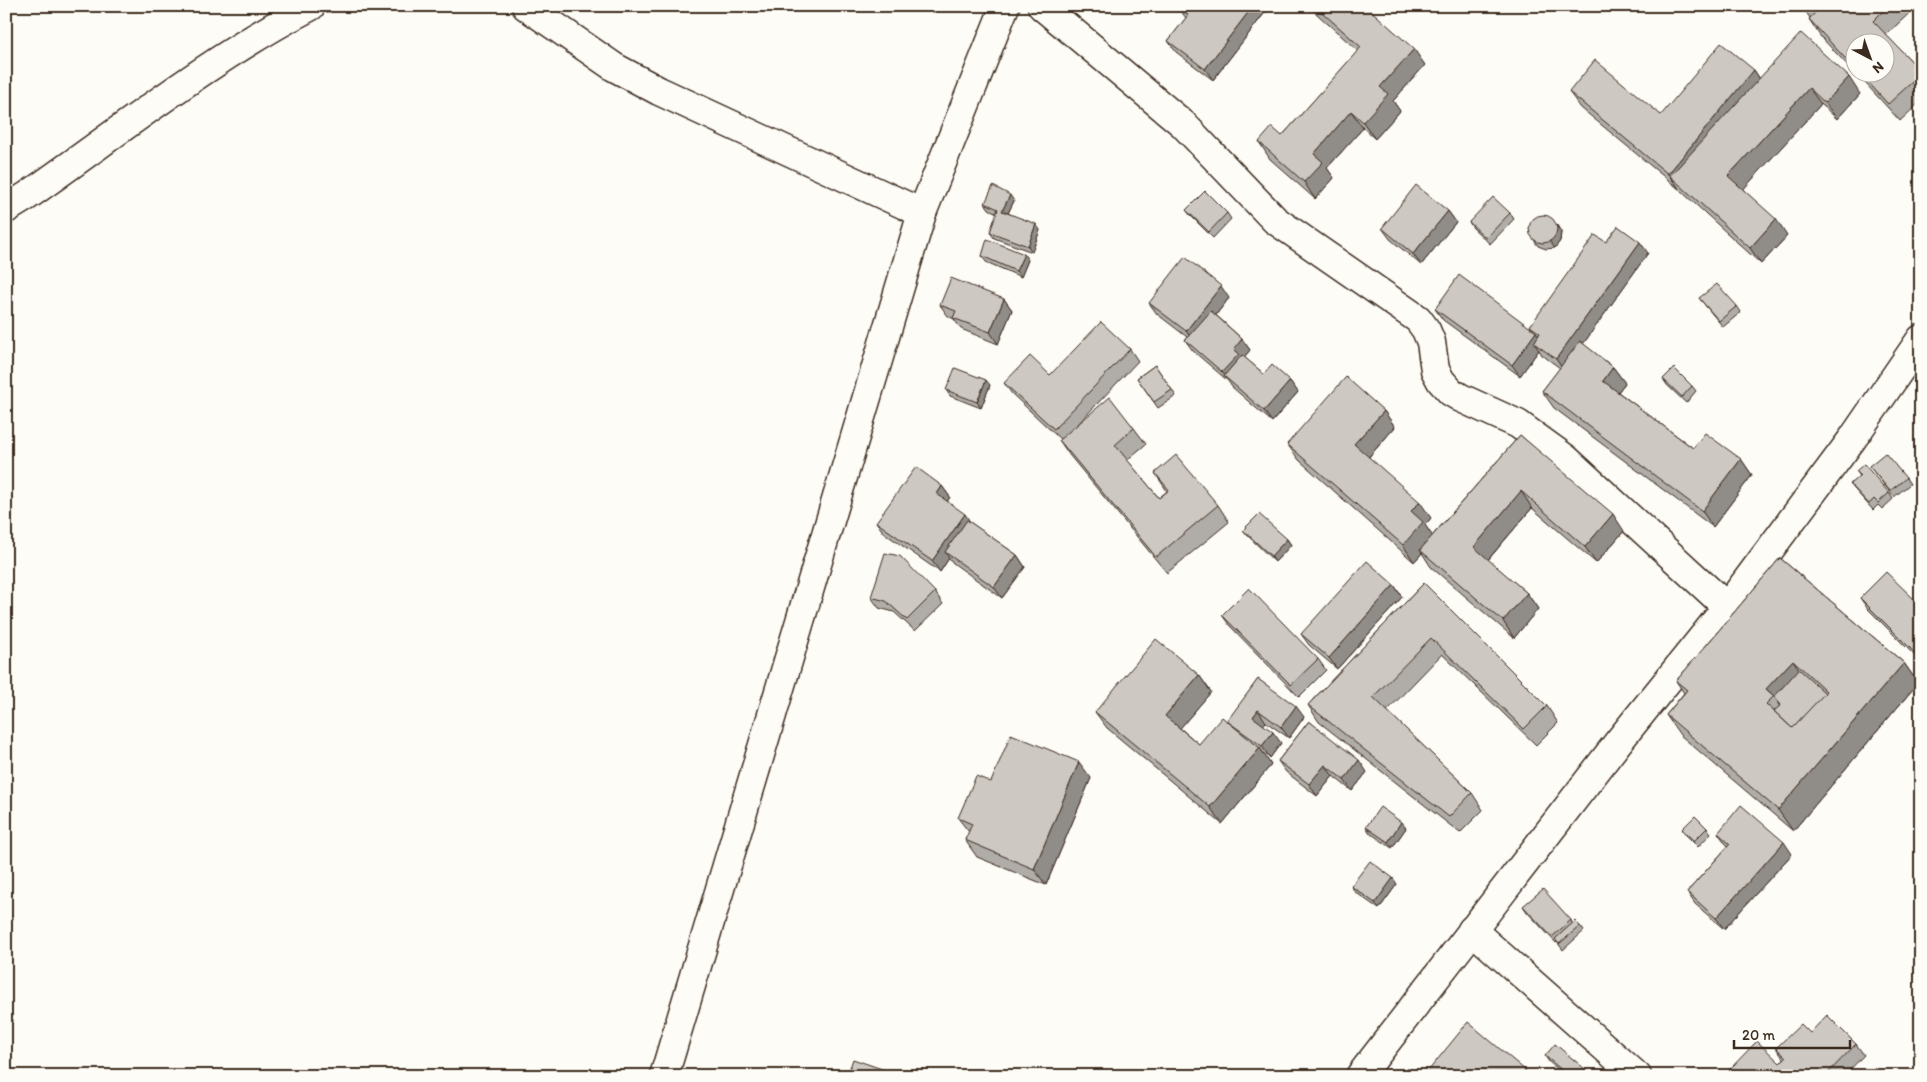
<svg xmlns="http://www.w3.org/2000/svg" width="1927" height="1082" font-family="Itim,sans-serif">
<rect width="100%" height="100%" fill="#fdfcf7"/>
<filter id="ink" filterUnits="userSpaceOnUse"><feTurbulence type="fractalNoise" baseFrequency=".02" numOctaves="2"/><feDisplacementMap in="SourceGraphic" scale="10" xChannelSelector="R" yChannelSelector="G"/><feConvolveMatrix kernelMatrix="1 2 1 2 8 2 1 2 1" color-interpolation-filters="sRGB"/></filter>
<g filter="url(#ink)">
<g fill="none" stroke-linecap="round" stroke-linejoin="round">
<g stroke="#3b2a1e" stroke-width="31">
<g id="street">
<path d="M526 6 614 67 659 91 922 213"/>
<path d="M1042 6 1183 124 1275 220 1418 319 1426 330 1431 342 1435 370 1441 381 1451 392 1461 398 1518 424 1565 458 1727 607"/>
<path d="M6 209 27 196C120 131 210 59 311 6"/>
<path d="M1472 930 1637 1076"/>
<path d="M1360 1076 1619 741 1727 607 1853 438 1921 339"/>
</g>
</g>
<g stroke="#3b2a1e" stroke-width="31">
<path id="secondary" d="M664 1076 922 213 1005 6"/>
</g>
<use href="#street" stroke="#fdfcf7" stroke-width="28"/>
<use href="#secondary" stroke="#fdfcf7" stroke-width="28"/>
</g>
<g fill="#b0aca7" stroke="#3b2a1e">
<path d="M1270 6 1213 80 1176 52 1168 41 1186 18 1178 7Z"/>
<path d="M1308 6H1366L1425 65 1393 101 1400 111 1375 139 1363 128 1327 168 1334 178 1315 199 1270 159 1259 142 1282 136 1358 51Z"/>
<path d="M1802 6H1917L1886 35 1921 71V101L1900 121 1855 72H1884L1854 42V72L1820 36 1809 19 1810 18Z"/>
<path d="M1754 70 1760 79 1860 94 1837 119 1821 104 1743 189 1787 236 1761 264 1682 192 1680 190 1581 108 1569 92 1661 115Z"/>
<path d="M1014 201 1008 213 1040 230 1032 252 994 238 990 232 997 213 989 209 985 203Z"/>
<path d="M1186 210 1227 213 1231 219 1213 238 1190 215Z"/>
<path d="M1448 211 1456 222 1421 265 1390 239 1382 228Z"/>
<path d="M1510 213 1514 219 1490 244 1473 228 1469 222Z"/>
<path d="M1557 225 1561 232 1560 241 1555 248 1546 249 1538 246 1534 240Z"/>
<path d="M1606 242 1648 253 1583 344 1613 367 1625 383 1618 392 1693 448 1741 459 1752 475 1713 527 1554 408 1542 391 1560 368 1542 355 1539 350 1520 376 1443 320 1435 309 1532 329 1530 326Z"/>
<path d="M982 256 1028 260 1021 277 986 262Z"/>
<path d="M1229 298 1216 315 1242 339 1250 350 1244 357 1264 374 1290 381 1298 392 1272 422 1232 387 1228 381 1193 351 1185 340 1187 337 1157 314 1149 303Z"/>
<path d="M1699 298 1737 306 1741 312 1723 327Z"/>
<path d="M1004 299 1012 310 998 344 961 329 954 319 948 316 940 305Z"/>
<path d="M1130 349 1138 361 1077 425 1134 428 1146 444 1127 460 1159 498 1167 491 1155 473 1218 505 1229 522 1167 573 1070 456 1059 440 1060 439 1012 394 1004 383 1050 375Z"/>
<path d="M1155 365 1176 396 1158 408 1137 378Z"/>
<path d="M1663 379 1692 386 1696 391 1686 403 1667 385Z"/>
<path d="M990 385 981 408 950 396 946 390Z"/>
<path d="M1384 411 1395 427 1369 457 1431 518 1425 525 1432 536 1520 435 1624 531 1596 563 1532 508 1488 560 1527 593 1538 609 1514 638 1431 567 1422 553 1414 562 1299 460 1287 444Z"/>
<path d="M1869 466 1906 478 1910 484 1894 497Z"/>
<path d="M1856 471 1889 493 1893 499 1882 509 1878 505 1873 510 1855 490 1850 484 1860 476Z"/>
<path d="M942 486 950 497 947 502 971 523 1017 555 1025 567 1002 598 953 563 949 558 940 572 884 533 876 522Z"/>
<path d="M1243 530 1287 539 1291 545 1275 562 1248 536Z"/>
<path d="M1780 558 1904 663 1918 683 1793 831 1680 735 1666 715 1684 693 1676 681Z"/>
<path d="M1424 583 1547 706 1558 723 1536 745 1442 654 1387 711 1472 793 1483 810 1460 833 1319 722 1308 705Z"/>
<path d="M1394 585 1402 597 1337 669 1309 645 1301 634Z"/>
<path d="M935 592 943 604 915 631 894 612 879 608 871 597Z"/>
<path d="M1921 596V662L1868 609 1860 598 1916 601Z"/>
<path d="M1222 615 1318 659 1326 670 1299 697 1230 626Z"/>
<path d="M1199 675 1211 692 1180 728 1199 744 1228 722 1258 679 1304 717 1289 738 1266 722 1263 725 1281 743 1270 758 1262 752 1271 765 1222 824 1107 728 1095 712Z"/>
<path d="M1309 721 1367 772 1352 791 1333 776 1317 796 1286 772 1278 761Z"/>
<path d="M1091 778 1046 885 977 857 965 840 969 832 958 818 991 782Z"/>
<path d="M1366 827 1406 828 1392 848 1370 833Z"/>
<path d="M1707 828 1711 833 1698 847 1686 835 1682 829Z"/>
<path d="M1718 833 1792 854 1724 929 1695 904 1687 892 1728 846 1726 844Z"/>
<path d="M1397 884 1379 909 1355 892 1351 886Z"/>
<path d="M1523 906 1571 920 1572 923 1580 926 1584 931 1563 950 1557 942 1556 943 1527 912Z"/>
<path d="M1810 1033 1856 1044 1864 1055 1844 1076H1732L1729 1070 1780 1063 1784 1059 1776 1048Z"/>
<path d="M1545 1056 1589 1075 1566 1076 1549 1062Z"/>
</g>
<g fill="#908c88" stroke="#3b2a1e">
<path d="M1253 6H1270L1213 80 1205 69Z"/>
<path d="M1414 49 1425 65 1393 101 1400 111 1375 139 1363 122 1380 87Z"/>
<path d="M1754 70 1765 87 1670 176 1680 190 1668 174Z"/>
<path d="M1849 77 1860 94 1837 119 1825 103Z"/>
<path d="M1809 88 1821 104 1740 193 1728 176Z"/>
<path d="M1351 111 1363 128 1327 168 1334 178 1315 199 1304 182 1314 154Z"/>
<path d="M1010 195 1014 201 1006 217 1002 211Z"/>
<path d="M1448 211 1456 222 1421 265 1413 254Z"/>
<path d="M1552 219 1561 232 1560 241 1555 248 1550 242Z"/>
<path d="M1776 219 1787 236 1761 264 1750 248Z"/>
<path d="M1036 224 1040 230 1032 252 1028 246Z"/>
<path d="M1640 242 1648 253 1564 371 1556 359Z"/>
<path d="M1024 254 1028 260 1021 277 1016 271Z"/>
<path d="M1221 286 1229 298 1194 343 1186 331Z"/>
<path d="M1004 299 1012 310 998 344 990 332Z"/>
<path d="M1536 332 1544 343H1534L1539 350 1520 376 1512 365Z"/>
<path d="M1242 339 1250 350 1227 378 1222 372 1234 349Z"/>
<path d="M1613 367 1625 383 1614 397 1603 381Z"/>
<path d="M986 380 990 385 981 408 977 402Z"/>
<path d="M1290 381 1298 392 1272 422 1264 411Z"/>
<path d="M1384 411 1395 427 1366 460 1354 444Z"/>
<path d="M1741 459 1752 475 1713 527 1702 511Z"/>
<path d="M942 486 950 497 945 505 937 494Z"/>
<path d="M1521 491 1532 508 1485 563 1474 547Z"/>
<path d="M1420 502 1431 518 1425 525 1434 538 1420 550 1422 553 1414 562 1403 545 1411 511Z"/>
<path d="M965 514 973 526 945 552 949 558 940 572 932 561Z"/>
<path d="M1613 514 1624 531 1596 563 1585 547Z"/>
<path d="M1287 539 1291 545 1275 562 1271 556Z"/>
<path d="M1017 555 1025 567 1002 598 994 587Z"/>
<path d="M1394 585 1402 597 1337 669 1329 658Z"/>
<path d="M1527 593 1538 609 1514 638 1503 621Z"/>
<path d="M1793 660 1807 681 1782 708 1774 696 1766 689Z"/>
<path d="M1904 663 1918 683 1793 831 1778 810Z"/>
<path d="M1199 675 1211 692 1177 732 1165 716Z"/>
<path d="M1296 706 1304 717 1289 738 1281 727Z"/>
<path d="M1258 710 1266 722 1261 728 1253 717Z"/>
<path d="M1273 732 1281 743 1270 758 1262 746Z"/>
<path d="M1260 748 1271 765 1222 824 1210 807Z"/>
<path d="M1359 760 1367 772 1352 791 1344 780Z"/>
<path d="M1079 762 1091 778 1046 885 1034 869Z"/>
<path d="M1325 765 1333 776 1317 796 1309 784Z"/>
<path d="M1401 822 1406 828 1392 848 1388 842Z"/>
<path d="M1784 842 1792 854 1724 929 1716 918Z"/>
<path d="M1393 878 1397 884 1379 909 1375 903Z"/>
<path d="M1585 1069 1589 1075 1580 1076Z"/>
</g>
<g fill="#cdc8c2" stroke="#3b2a1e" fill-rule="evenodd">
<path d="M1179 6H1253L1205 69 1168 41 1188 15 1178 7Z"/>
<path d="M1315 6H1366L1414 49 1380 87 1388 94 1363 122 1351 111 1314 154 1323 162 1304 182 1259 142 1272 127 1282 136 1361 47Z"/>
<path d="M1822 6H1888L1873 21 1921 71V74L1888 104 1859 72H1884V42H1854V68L1809 19Z"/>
<path d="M1801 33 1849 77 1825 103 1809 88 1728 176 1776 219 1750 248 1670 176Z"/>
<path d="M1721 43 1754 70 1668 174 1569 92 1595 60 1661 115Z"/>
<path d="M1416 185 1448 211 1413 254 1382 228Z"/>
<path d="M993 186 1010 195 1002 211 1036 224 1028 246 990 232 998 209 985 203Z"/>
<path d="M1205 191 1227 213 1209 232 1186 210Z"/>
<path d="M1493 197 1510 213 1486 238 1469 222Z"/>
<circle cx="1543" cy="229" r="14"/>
<path d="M1618 226 1640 242 1556 359 1534 343 1540 333 1530 326 1595 235 1606 242Z"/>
<path d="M987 239 1024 254 1016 271 982 256Z"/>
<path d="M1185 257 1221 286 1186 331 1149 303Z"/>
<path d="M1459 275 1536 332 1512 365 1435 309Z"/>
<path d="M951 278 1004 299 990 332 953 318 956 311 940 305Z"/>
<path d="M1717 284 1737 306 1719 321 1699 298Z"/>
<path d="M1211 311 1242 339 1234 349 1239 354 1222 372 1185 340Z"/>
<path d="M1101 322 1130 349 1054 429 1004 383 1030 356 1050 375Z"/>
<path d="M1580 341 1613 367 1603 381 1693 448 1705 433 1741 459 1702 511 1542 391Z"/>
<path d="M1242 355 1264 374 1272 365 1290 381 1264 411 1224 376Z"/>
<path d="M1155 365 1172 390 1154 402 1137 378Z"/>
<path d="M955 368 986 380 977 402 946 390Z"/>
<path d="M1674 368 1692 386 1682 397 1663 379Z"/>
<path d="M1346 377 1384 411 1354 444 1420 502 1411 511 1423 522 1403 545 1287 444Z"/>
<path d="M1110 397 1134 428 1115 445 1159 498 1169 490 1155 473 1176 455 1218 505 1156 557 1059 440Z"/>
<path d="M1520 435 1613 514 1585 547 1521 491 1474 547 1527 593 1503 621 1420 550Z"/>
<path d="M1885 453 1906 478 1890 491 1869 466Z"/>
<path d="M1864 464 1889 493 1878 503 1874 499 1869 504 1850 484 1860 475 1856 471Z"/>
<path d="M916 467 942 486 937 494 965 514 932 561 876 522Z"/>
<path d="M1259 514 1287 539 1271 556 1243 530Z"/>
<path d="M967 520 1017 555 994 587 945 552Z"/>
<path d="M885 553 900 556 935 592 907 620 886 601 871 597Z"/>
<path d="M1780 558 1904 663 1778 810 1666 715 1687 690 1676 681ZM1793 660 1826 691 1792 728 1766 704 1774 696 1766 689Z"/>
<path d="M1367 561 1394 585 1329 658 1301 634Z"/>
<path d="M1886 572 1916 601 1921 596V654L1918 656 1860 598Z"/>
<path d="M1424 583 1547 706 1524 729 1431 638 1373 697 1472 793 1449 817 1308 705Z"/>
<path d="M1249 588 1318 659 1291 685 1222 615Z"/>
<path d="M1156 639 1199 675 1165 716 1199 744 1222 717 1260 748 1210 807 1095 712Z"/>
<path d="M1799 669 1825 693 1792 728 1774 711 1781 705 1774 697Z"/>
<path d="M1258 679 1296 706 1281 727 1258 710 1253 717 1273 732 1262 746 1227 721Z"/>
<path d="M1309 721 1359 760 1344 780 1325 765 1309 784 1278 761Z"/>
<path d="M1011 734 1079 762 1034 869 965 840 972 824 958 818 976 776 991 782Z"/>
<path d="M1741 805 1784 842 1716 918 1687 892 1730 844 1718 833Z"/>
<path d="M1380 807 1401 822 1388 842 1366 827Z"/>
<path d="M1695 816 1707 828 1694 841 1682 829Z"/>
<path d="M1370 861 1393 878 1375 903 1351 886Z"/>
<path d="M1543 889 1571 920 1552 937 1523 906Z"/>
<path d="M1575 921 1580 926 1559 944 1555 939Z"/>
<path d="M1827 1015 1856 1044 1825 1076H1734L1729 1070 1757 1041 1780 1063 1786 1057 1776 1048 1801 1024 1810 1033Z"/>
<path d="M1468 1022 1532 1076H1424Z"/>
<path d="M1555 1044 1585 1069 1580 1076H1569L1545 1056Z"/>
<path d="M853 1059 902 1076H847Z"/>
</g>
</g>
<rect width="1927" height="1082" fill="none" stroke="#fdfcf7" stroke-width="25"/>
<rect x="12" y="12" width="1902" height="1057" fill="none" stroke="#3b2a1e" stroke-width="2" filter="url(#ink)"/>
<g transform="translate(1870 58) rotate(139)"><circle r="24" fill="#fdfcf7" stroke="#afa8a0"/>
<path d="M0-4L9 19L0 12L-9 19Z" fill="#3b2a1e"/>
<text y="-8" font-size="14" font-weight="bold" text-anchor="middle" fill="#3b2a1e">N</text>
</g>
<path d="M1734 1040v8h116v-8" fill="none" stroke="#3b2a1e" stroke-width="2.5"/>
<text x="1742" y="1040" font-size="15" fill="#3b2a1e" stroke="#fdfcf7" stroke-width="4" paint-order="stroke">20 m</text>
</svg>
